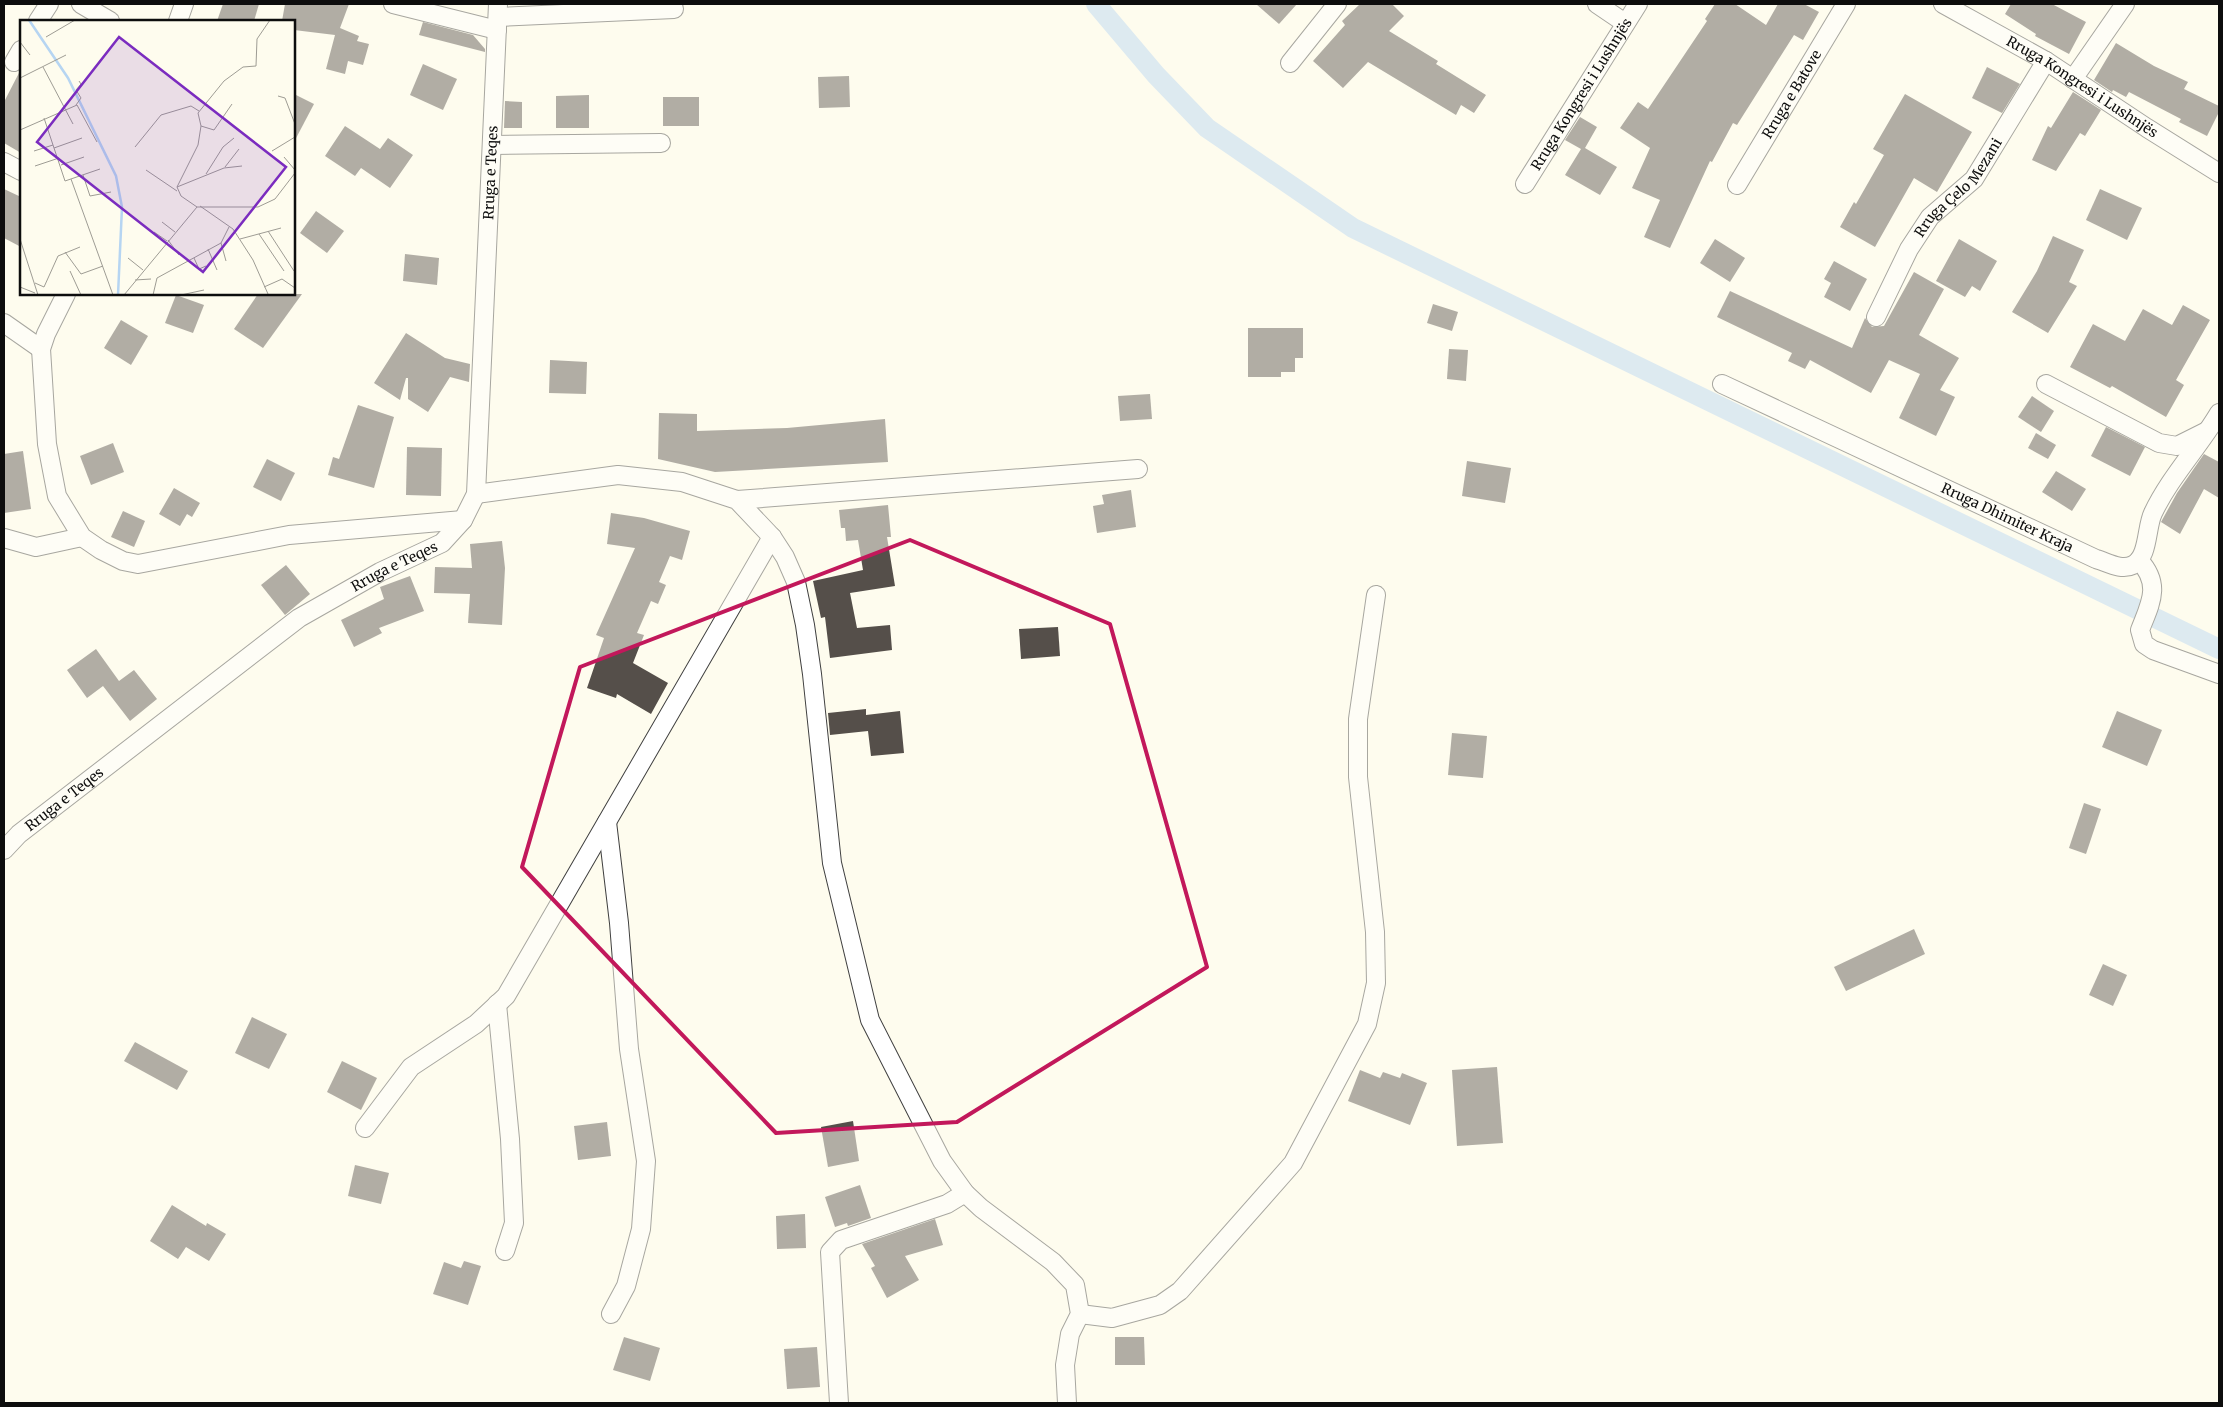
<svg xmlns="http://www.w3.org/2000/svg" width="2223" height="1407" font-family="Merriweather,serif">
<rect width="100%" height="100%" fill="#fefcee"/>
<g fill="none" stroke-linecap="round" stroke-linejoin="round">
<path stroke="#b6d5f2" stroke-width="20" d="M1096 4 1156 75 1207 128 1353 228 2219 649"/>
</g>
<g fill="#554f4a">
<path d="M223 4H259L254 21H217Z"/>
<path d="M285 4H349L340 28 359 36 357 41 369 44 363 65 348 61 345 74 326 69 335 35 294 30V21H282Z"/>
<path d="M1256 4H1297L1279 24Z"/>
<path d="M1360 4H1392L1404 16 1389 31 1438 61 1436 64 1486 95 1474 113 1461 105 1456 115 1368 62 1343 88 1313 61 1345 25 1342 21Z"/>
<path d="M1715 4H1735L1766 25 1778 4H1804L1819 12 1803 40 1794 35 1737 125 1733 123 1712 162 1710 161 1670 248 1644 237 1660 200 1632 188 1650 148 1620 128 1638 102 1648 109 1707 21 1705 19Z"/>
<path d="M2011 4H2052L2086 22 2069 54 2035 36 2036 34 2005 14Z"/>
<path d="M423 22 473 35 485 49V52L419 35Z"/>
<path d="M2116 43 2154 66 2188 82 2184 89 2219 106V112L2207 136 2179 122 2181 119 2129 92 2126 97 2113 90 2112 92 2094 80Z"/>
<path d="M423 64 457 79 443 110 410 95Z"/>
<path d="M1987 67 2020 84 2002 113 1972 98Z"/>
<path d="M21 69V153L4 143V102Z"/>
<path d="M849 76 850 107 819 108 818 77Z"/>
<path d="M2073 92 2101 110 2085 136 2080 133 2056 171 2032 160 2048 126 2051 128Z"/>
<path d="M294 94 314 104 294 142Z"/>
<path d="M1905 94 1972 132 1937 192 1914 178 1875 247 1840 227 1854 202 1856 204 1884 155 1873 149Z"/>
<path d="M589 95V128H556V96Z"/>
<rect x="663" y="97" width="36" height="29"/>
<path d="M505 101 522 102V128H504Z"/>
<path d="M1580 117 1597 127 1585 148 1617 167 1600 195 1565 175 1581 149 1565 140Z"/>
<path d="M345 126 380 149 388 138 413 155 390 188 361 168 355 176 325 156Z"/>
<path d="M4 189 21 197V247L4 238Z"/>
<path d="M2100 189 2142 208 2127 240 2086 220Z"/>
<path d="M316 211 344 231 327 253 300 233Z"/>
<path d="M2053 236 2084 250 2069 282 2077 286 2048 333 2012 312 2037 271Z"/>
<path d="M1715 239 1745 258 1730 282 1700 263Z"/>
<path d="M1959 239 1997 261 1980 291 1972 286 1965 297 1936 281Z"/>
<path d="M405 254 439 258 437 285 403 281Z"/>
<path d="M1834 261 1867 279 1850 311 1824 297 1831 283 1824 279Z"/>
<path d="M1914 272 1944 289 1919 335 1959 358 1940 390 1955 397 1936 436 1899 418 1920 374 1889 360 1871 393 1810 360 1805 369 1788 361 1792 353 1717 317 1730 291 1852 348 1865 318 1872 327 1884 326Z"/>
<path d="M258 294H302L263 348 234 329Z"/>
<path d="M176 295 204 305 193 333 165 323Z"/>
<path d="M1433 304 1458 312 1452 331 1427 323Z"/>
<path d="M2183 305 2210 320 2176 380 2184 385 2166 417 2112 386 2110 388 2070 367 2093 324 2125 341 2143 309 2172 325Z"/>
<path d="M121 320 148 336 131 365 104 348Z"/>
<path d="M1248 328H1303V358H1295V372H1281V377H1248Z"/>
<path d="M406 333 445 358 470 364 469 382 450 377 428 412 408 399V378H406L400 400 374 383Z"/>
<path d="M1449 349 1468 350 1466 381 1447 379Z"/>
<path d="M550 360 587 362 586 394 549 393Z"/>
<path d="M1150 394 1152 419 1120 421 1118 396Z"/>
<path d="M2032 396 2054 411 2041 432 2018 417Z"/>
<path d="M358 405 394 417 374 488 328 475 333 457 339 459Z"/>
<path d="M659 413 697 414V431L787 428 885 419 888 462 715 472 658 459Z"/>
<path d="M2106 427 2145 447 2130 476 2091 456Z"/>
<path d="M2036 433 2056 445 2048 459 2028 448Z"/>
<path d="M113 443 124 472 91 485 80 456Z"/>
<path d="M407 447 442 448 441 496 406 495Z"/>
<path d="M23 451 31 509 4 513V454Z"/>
<path d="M2204 454 2219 462V498L2204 489 2180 534 2161 522 2177 493Z"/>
<path d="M267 459 295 473 281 501 253 487Z"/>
<path d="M1467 461 1511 468 1505 503 1462 496Z"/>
<path d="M2056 471 2086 489 2072 511 2042 492Z"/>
<path d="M174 488 200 503 192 517 187 514 180 526 159 514Z"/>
<path d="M1131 490 1136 527 1097 533 1093 506 1104 504 1102 495Z"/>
<path d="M888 505 891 537H887L895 586 850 593 857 628 890 625 892 650 830 658 825 617 821 618 813 581 863 570 858 540 846 541 845 528H841L839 510Z"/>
<path d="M123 511 145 521 134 547 111 537Z"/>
<path d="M611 513 644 518 690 531 682 560 670 556 659 582 666 585 658 604 651 601 637 633 644 635 633 663 668 683 651 714 617 694 616 698 587 688 604 638 596 635 635 548 607 544Z"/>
<path d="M502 541 505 568 502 625 468 623 470 594 434 593 435 567 472 568 470 544Z"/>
<path d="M286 565 310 594 285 615 261 585Z"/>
<path d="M410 576 424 611 379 628 382 633 354 647 341 620 384 599 380 587Z"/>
<path d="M1058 627 1060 656 1021 659 1019 629Z"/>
<path d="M96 649 119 681 134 670 157 699 130 721 103 686 87 698 67 670Z"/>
<path d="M866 709V715L900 711 904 753 871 756 868 731 830 735 828 713Z"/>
<path d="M2117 711 2162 730 2147 766 2102 747Z"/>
<path d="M1452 733 1487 736 1483 778 1448 775Z"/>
<path d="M2084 803 2101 809 2086 854 2069 848Z"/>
<path d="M1914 929 1925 954 1846 991 1834 967Z"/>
<path d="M2103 964 2127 975 2113 1006 2089 995Z"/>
<path d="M252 1017 287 1034 269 1069 235 1053Z"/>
<path d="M135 1042 188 1071 177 1090 124 1061Z"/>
<path d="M342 1061 377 1078 361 1110 327 1092Z"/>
<path d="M1497 1067 1503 1143 1457 1146 1452 1070Z"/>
<path d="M1360 1070 1380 1078 1383 1072 1400 1078 1402 1073 1427 1083 1410 1125 1348 1101Z"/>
<path d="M853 1121 859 1161 828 1167 821 1127Z"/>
<path d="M607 1122 611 1156 578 1160 574 1126Z"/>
<path d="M355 1165 389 1173 381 1204 348 1196Z"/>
<path d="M860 1185 871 1218 848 1226 847 1223 835 1227 825 1197Z"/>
<path d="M172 1205 206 1226 207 1223 226 1234 209 1261 186 1247 178 1259 150 1241Z"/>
<path d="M805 1214 806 1248 777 1249 776 1216Z"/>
<path d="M935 1219 943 1245 905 1256 919 1280 887 1298 871 1268 875 1266 862 1244Z"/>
<path d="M464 1261 481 1266 468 1305 433 1294 444 1262 461 1268Z"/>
<path d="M624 1337 660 1348 650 1381 613 1370Z"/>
<path d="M1115 1337H1144L1145 1365H1115Z"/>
<path d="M817 1347 820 1387 787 1389 784 1349Z"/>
</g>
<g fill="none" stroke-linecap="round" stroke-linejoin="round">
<g stroke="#404040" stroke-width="20">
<g id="street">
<path d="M81 4 110 21"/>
<path d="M393 4 497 30"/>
<path d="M1597 4 1625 23"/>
<path id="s1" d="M1943 4 2046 61 2147 128 2219 173"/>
<path d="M498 17 674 9"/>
<path d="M38 21 49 4"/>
<path d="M178 21 184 4"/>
<path d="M14 62 21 50"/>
<path d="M1290 63 1337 4"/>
<path d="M2073 79 2125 4"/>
<path d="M493 145 661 143"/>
<path d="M4 162 21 171"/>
<path id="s2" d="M1525 184 1638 4"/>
<path id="s3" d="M1737 185 1846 4"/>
<path d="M66 294 46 334 41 349 47 444 57 496 82 537 101 550 123 561 138 564 289 535 463 520"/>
<path id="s4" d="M1876 317 1909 249 1930 217 1974 179 2046 61"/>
<path d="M4 323 41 349"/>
<path id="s5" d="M1722 384 2096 559C2107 562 2121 571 2133 565 2149 557 2146 527 2153 513 2170 477 2199 447 2219 413"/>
<path d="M2046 384 2159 443 2177 446 2207 431"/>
<path d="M476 494 618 475 682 482 737 500 772 537 785 557 796 582 805 625 812 674 832 863 870 1020 942 1161 965 1193 981 1208 1053 1262 1075 1285 1080 1314 1070 1334 1065 1365 1067 1403"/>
<path d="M737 500 1138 469"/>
<path d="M4 538 36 547 82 537"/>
<path d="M2139 560C2162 585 2150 604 2140 630L2144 644 2153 650 2219 674"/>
<path d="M607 822 619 923 629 1049 646 1161 641 1229 626 1286 611 1314"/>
<path id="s6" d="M4 850 19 834 299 618 380 572 442 543 463 520 476 494 498 4"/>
<path d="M497 1004 510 1139 514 1223 505 1251"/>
<path d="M365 1128 411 1067 476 1024 506 996 772 537"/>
<path d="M1080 1314 1112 1318 1160 1305 1180 1291 1293 1163 1367 1024 1376 983 1375 932 1358 777V719L1376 595"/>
<path d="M839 1403 830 1252 841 1240 947 1204 965 1193"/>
</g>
</g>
<use href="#street" stroke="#fff" stroke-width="18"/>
</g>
<path d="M0 0H2223V1407H0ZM910 540 1110 624 1207 967 957 1122 776 1133 522 867 580 667Z" fill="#fefcee" fill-opacity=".55" fill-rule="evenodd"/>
<path fill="none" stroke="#c2185b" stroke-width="4" stroke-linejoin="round" d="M910 540 1110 624 1207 967 957 1122 776 1133 522 867 580 667Z"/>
<g text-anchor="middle" stroke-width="5" stroke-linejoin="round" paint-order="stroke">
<g font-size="14" fill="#0d0d0d" stroke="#fff">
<text dy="5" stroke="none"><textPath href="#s1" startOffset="162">Rruga Kongresi i Lushnjës</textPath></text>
<text dy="5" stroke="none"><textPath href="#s2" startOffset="106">Rruga Kongresi i Lushnjës</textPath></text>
<text dy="5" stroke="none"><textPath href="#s3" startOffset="106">Rruga e Batove</textPath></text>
<text dy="5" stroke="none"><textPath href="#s6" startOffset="919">Rruga e Teqes</textPath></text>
<text dy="5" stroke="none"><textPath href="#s4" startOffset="155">Rruga Çelo Mezani</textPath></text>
<text dy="5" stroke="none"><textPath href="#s5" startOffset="315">Rruga Dhimiter Kraja</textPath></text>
<text dy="5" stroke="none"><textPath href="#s6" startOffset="484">Rruga e Teqes</textPath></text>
<text dy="5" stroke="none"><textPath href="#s6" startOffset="79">Rruga e Teqes</textPath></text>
</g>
</g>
<g transform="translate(20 20)">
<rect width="275" height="275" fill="#fefcee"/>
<path fill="none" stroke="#b6d5f2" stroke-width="2.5" d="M9 0 48 58 96 156 102 187 98 275"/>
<path fill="none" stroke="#9e9c94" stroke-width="1" d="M26 17 55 0M0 22 10 35M23 47 53 104M0 58 46 35M258 76 265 78 275 104M56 85 61 78 56 70 61 64 59 61M24 98 45 161 80 149M181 106 194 110 212 84M0 110 57 85 77 122M115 127 141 95 171 86 179 91M34 128 62 118M14 131 33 125M252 131 275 117M264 137 275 150M41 145 64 137M15 146 39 138M205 147 219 129M126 150 157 171M186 154 203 127 214 118M63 155 70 176 91 172M51 159 93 275M157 167 204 148 222 146M180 186 213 209 233 240 248 274M177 187 161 176 157 167 178 125 181 106 178 93 204 61 223 47 236 46 237 19 250 0M142 202 155 212M248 211 274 251M134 212 147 221M239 214 264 251M0 219 18 275M220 219 261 208M148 220 159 235M201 223 206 241M188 229 197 250M45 232 61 254 83 246M108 238 123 250M174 238 179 249 186 246M50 251 61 275M115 260 131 259M15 263 24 267 38 236 60 227M0 267 15 273M244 267 262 259 275 268M104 275 177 187H238L255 179 275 153M133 275 137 258 201 223 209 207M161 275 184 270"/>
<path fill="#7b2cbf" fill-opacity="0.15" stroke="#7b2cbf" stroke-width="2.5" d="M99 17 266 147 183 252 17 122Z"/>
<rect width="275" height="275" fill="none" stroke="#0d0d0d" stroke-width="2.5"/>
</g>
<rect width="2223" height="1407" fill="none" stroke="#0d0d0d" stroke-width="10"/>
</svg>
